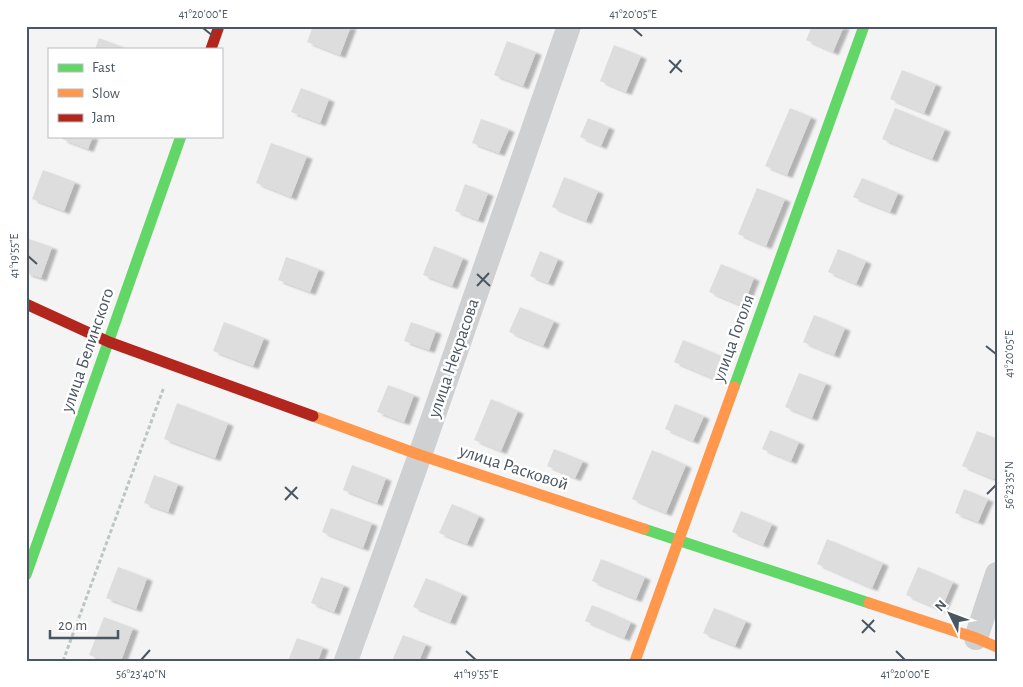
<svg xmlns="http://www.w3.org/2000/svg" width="1023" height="687" font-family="'Alegreya Sans',sans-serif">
<defs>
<filter id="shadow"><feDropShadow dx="5.5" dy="3" stdDeviation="1" flood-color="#0004"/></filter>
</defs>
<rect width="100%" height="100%" fill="#f4f4f4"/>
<g fill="#ddddde" filter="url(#shadow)">
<path d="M313 26H351L340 55 307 42Z"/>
<path d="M812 26H844L833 52 806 40Z"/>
<path d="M99 38 128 49H95Z"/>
<path d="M507 41 536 52 523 86 494 75Z"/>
<path d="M614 45 641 56 626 92 600 81Z"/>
<path d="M902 70 936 84 924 113 890 99Z"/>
<path d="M301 88 329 99 320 123 291 112Z"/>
<path d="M790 108 811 117 787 175 765 166Z"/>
<path d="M895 108 945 129 932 159 882 139Z"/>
<path d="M588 118 609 127 601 146 580 137Z"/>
<path d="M481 119 509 129 499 153 472 143Z"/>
<path d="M63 136H93L88 149 62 139Z"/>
<path d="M271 143 307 156 291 197 256 183Z"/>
<path d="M43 170 75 182 64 211 32 199Z"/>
<path d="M564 177 598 191 586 221 552 207Z"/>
<path d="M862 178 898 193 890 212 853 197Z"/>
<path d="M465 184 488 193 478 220 455 211Z"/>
<path d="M757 188 785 199 766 246 738 234Z"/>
<path d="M26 238 52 247 41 278 26 273Z"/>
<path d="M434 246 463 258 452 286 423 275Z"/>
<path d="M838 249 866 261 856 284 828 272Z"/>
<path d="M540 251 558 259 548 283 530 276Z"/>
<path d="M286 257 319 269 310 292 278 280Z"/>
<path d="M721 264 754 278 743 306 709 292Z"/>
<path d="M520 307 554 321 543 346 509 332Z"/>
<path d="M814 315 845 328 834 355 803 342Z"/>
<path d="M224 322 264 338 253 366 213 351Z"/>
<path d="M411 322 436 331 429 350 404 341Z"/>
<path d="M683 340 726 358 717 380 674 362Z"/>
<path d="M799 373 826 383 812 418 785 407Z"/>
<path d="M388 385 414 395 404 422 377 412Z"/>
<path d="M491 399 518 411 501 451 474 440Z"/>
<path d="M177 403 228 423 215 458 164 439Z"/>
<path d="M675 404 704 416 693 441 665 429Z"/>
<path d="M770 430 799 442 791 461 762 449Z"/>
<path d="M977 431 997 439V471L994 479 962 466Z"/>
<path d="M554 449 583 461 575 478 547 466Z"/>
<path d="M652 450 686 465 666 513 632 499Z"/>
<path d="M352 465 386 478 377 503 343 490Z"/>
<path d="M154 475 178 484 168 512 144 503Z"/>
<path d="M964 489 988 499 978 522 955 513Z"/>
<path d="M452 504 479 516 467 544 439 533Z"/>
<path d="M331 508 372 523 363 548 322 532Z"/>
<path d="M741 511 772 524 763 545 732 532Z"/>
<path d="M827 539 883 563 872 588 817 564Z"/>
<path d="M601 559 645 577 636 599 592 581Z"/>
<path d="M118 567 147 578 136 609 106 598Z"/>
<path d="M918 567 953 582 941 610 906 595Z"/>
<path d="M321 577 344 585 334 612 311 603Z"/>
<path d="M426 578 462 594 450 622 413 607Z"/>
<path d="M592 605 631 622 624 638 585 621Z"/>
<path d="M714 608 746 621 735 646 703 633Z"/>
<path d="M104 617 133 628 121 661H105L89 655Z"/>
<path d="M403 635 426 644 419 661H392Z"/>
<path d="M297 638 323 647 318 661H288Z"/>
</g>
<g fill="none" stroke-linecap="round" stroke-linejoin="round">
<path stroke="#bcc7c4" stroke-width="3" stroke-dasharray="4 2.5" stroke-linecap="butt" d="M63 661 164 387"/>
<g stroke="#ced0d2" stroke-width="24">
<path d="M976 638 997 574"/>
<path d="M346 661 420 455 569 26"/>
</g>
<g stroke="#63d668" stroke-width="11">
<path d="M734 387 864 26"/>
<path d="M644 529 869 603"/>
<path d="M26 575 181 136"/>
</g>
<g stroke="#ff974d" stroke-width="11">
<path d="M313 416 420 455 644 529"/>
<path d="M869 603 976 638 997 647"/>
<path d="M635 661 734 387"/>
</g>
<g stroke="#b3261e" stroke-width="11">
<path d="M211 49 219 26"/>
<path d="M26 304 109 342 313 416"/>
</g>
</g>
<path fill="none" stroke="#4a5661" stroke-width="2" d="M203 28 213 36M633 28 642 36M669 60 682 72M670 73 681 60M28 256 37 264M477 274 490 286M477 286 489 273M986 346 996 354M285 487 298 499M987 494 996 485M285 500 297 487M862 620 875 632M862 633 874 620M466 651 476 660M896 651 905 660M141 660 150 650"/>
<g text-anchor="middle" stroke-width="5" stroke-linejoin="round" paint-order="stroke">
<g font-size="18" fill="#4a5661" stroke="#fff">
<text transform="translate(733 338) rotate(-70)" y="6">улица Гоголя</text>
<text transform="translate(87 350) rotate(-71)" y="6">улица Белинского</text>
<text transform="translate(453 358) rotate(-71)" y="6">улица Некрасова</text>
<text transform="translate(514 467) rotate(18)" y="6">улица Расковой</text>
</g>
</g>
<rect width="1023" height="687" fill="none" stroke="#ffffff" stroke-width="55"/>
<rect x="48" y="48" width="175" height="90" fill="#ffffff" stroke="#b7bbc0"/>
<rect x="58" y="64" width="25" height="8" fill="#63d668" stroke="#b7bbc0"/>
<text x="92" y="72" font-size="15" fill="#4a5661">Fast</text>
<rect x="58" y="89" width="25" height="8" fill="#ff974d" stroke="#b7bbc0"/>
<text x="92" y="98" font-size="15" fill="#4a5661">Slow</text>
<rect x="58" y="114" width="25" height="8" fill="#b3261e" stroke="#b7bbc0"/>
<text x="92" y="122" font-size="15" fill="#4a5661">Jam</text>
<g transform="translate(950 614) rotate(312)" stroke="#ffffff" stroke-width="4" paint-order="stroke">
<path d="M0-4L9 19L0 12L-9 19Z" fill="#4a5661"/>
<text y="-8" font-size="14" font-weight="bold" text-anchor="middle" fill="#4a5661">N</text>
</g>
<path d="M50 630v8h68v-8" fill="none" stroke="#4a5661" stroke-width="2.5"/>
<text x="58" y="630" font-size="15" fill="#4a5661" stroke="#ffffff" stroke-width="4" paint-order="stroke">20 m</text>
<rect x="28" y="28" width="968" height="632" fill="none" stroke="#4a5661" stroke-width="2"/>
<g font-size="12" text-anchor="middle" fill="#4a5661">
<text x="203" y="18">41°20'00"E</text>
<text x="633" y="18">41°20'05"E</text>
<text transform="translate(14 256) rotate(-90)" y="4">41°19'55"E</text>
<text transform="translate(1009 354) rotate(-90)" y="4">41°20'05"E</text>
<text transform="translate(1009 485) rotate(-90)" y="4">56°23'35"N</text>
<text x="141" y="678">56°23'40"N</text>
<text x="476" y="678">41°19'55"E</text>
<text x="905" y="678">41°20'00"E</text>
</g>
</svg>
